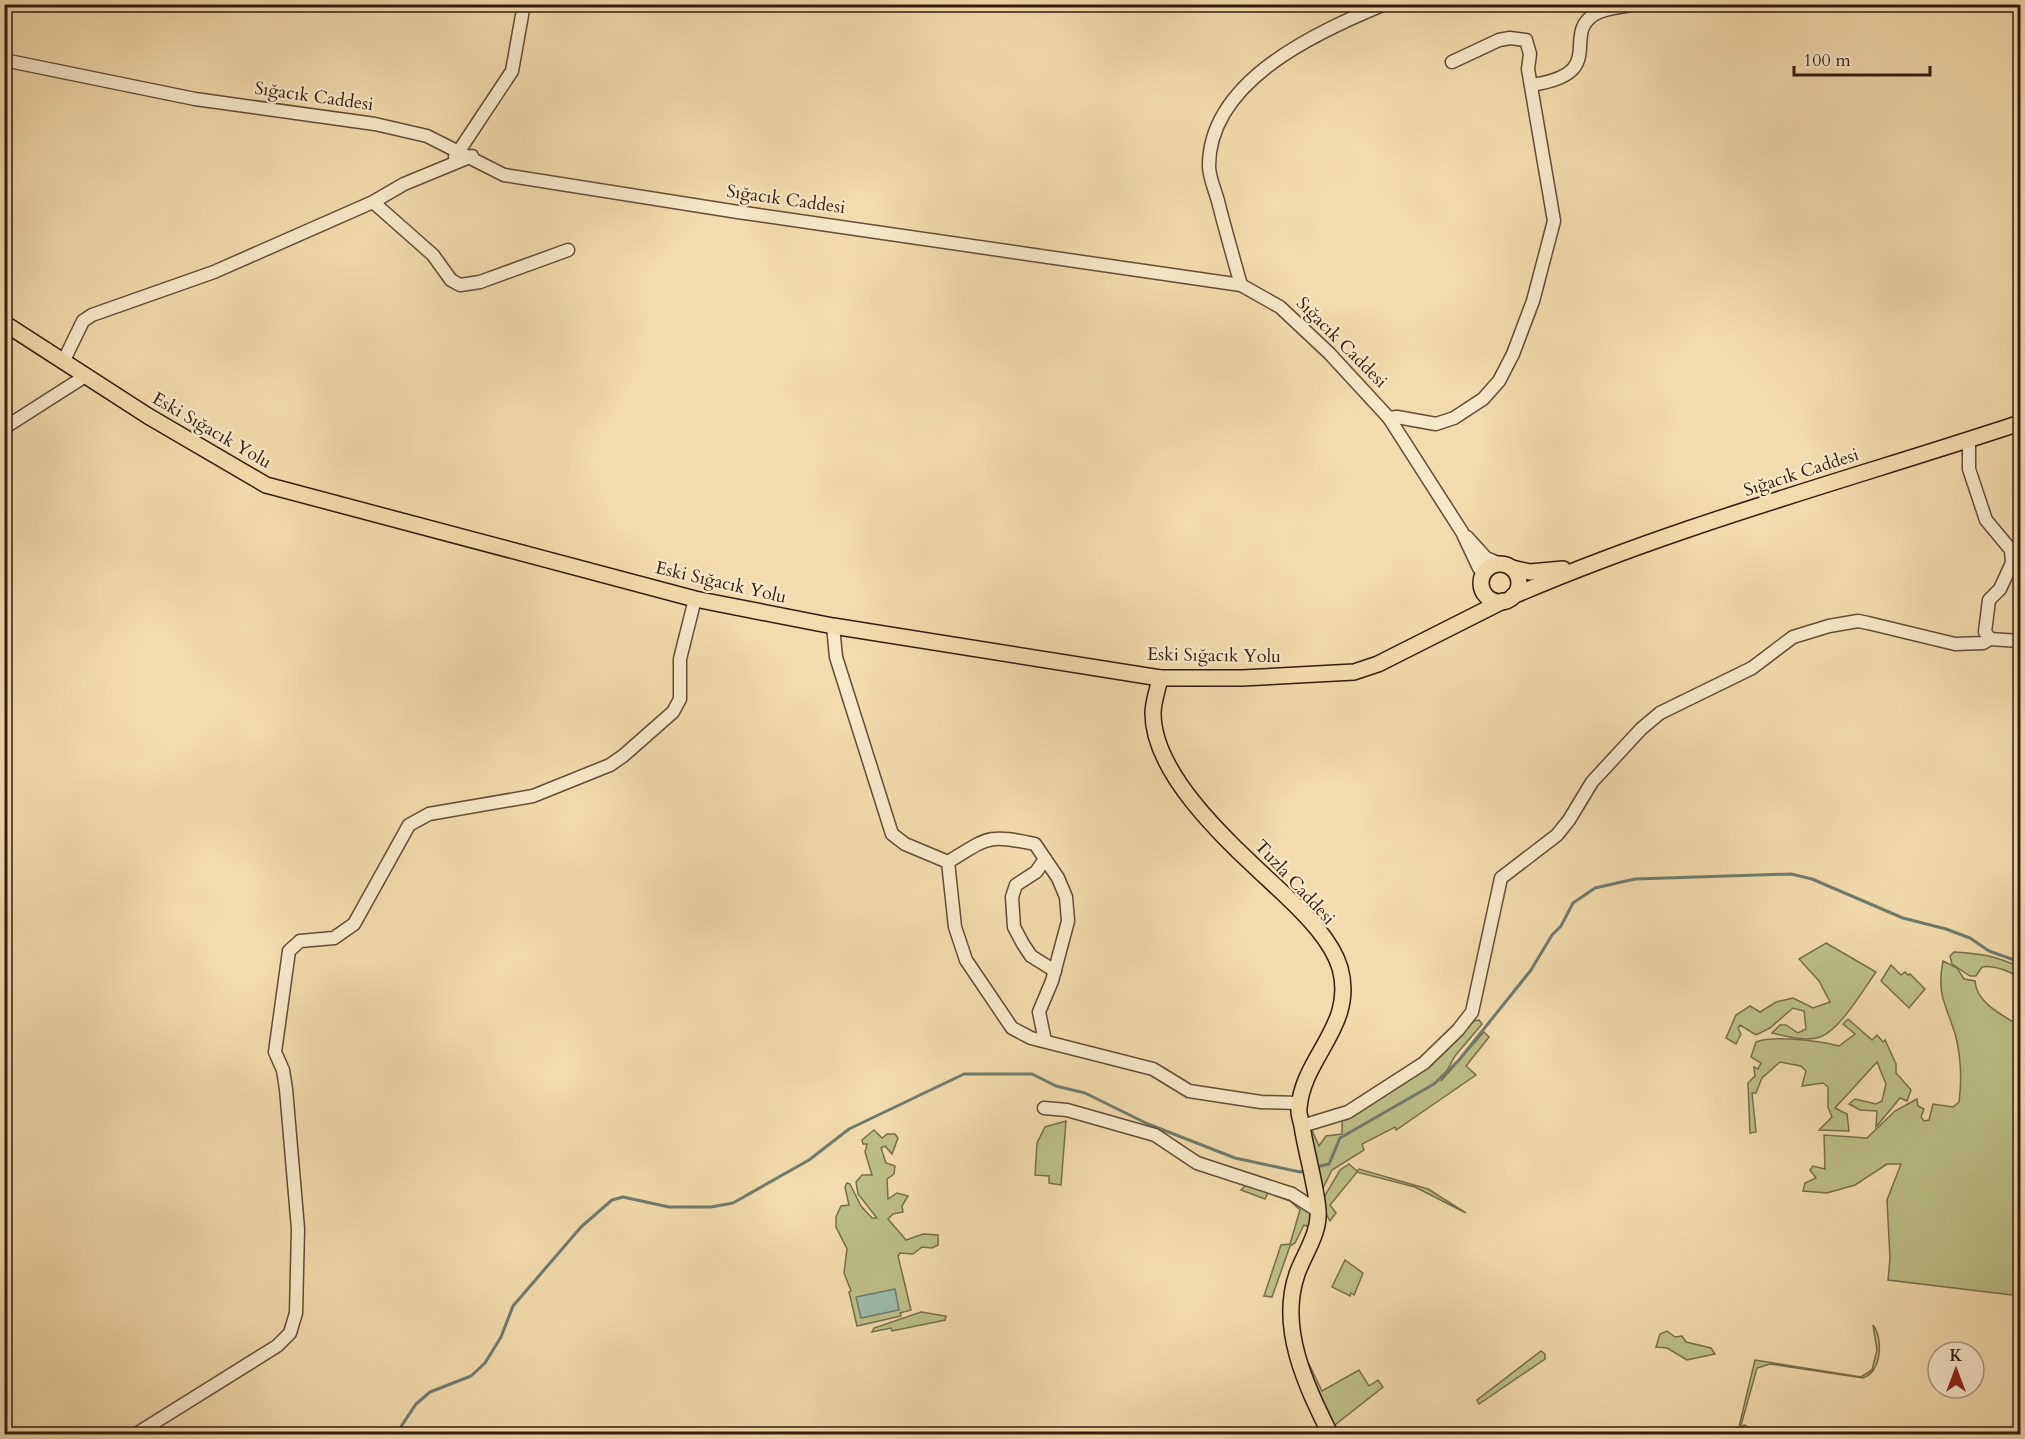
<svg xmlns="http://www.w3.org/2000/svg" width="2025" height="1439" font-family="Cardo,serif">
<rect width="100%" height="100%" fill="#f2dbac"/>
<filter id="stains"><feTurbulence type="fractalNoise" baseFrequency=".00333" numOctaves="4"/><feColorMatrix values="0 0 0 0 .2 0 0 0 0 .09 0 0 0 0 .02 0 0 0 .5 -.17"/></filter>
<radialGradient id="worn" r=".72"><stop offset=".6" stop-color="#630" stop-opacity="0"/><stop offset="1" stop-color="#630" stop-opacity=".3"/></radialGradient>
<g fill="#bdbf87" stroke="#786e4a" stroke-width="1.5">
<path d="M1826 943 1876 972C1863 990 1840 1030 1820 1037 1806 1042 1786 1036 1772 1033L1780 1025H1786L1798 1033 1806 1029 1804 1011 1793 1008 1770 1028 1756 1035 1740 1025 1738 1028 1741 1034 1736 1044 1726 1038 1736 1015 1750 1006 1760 1012 1776 1002 1793 998 1813 1008 1830 1002 1819 981 1799 959Z"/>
<path d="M1954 952C1984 954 1992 955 2020 967V979C2011 971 1994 965 1982 967L1976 976H1970L1952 964 1950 956Z"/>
<path d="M1943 961 1957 968 1964 979 1975 981C1976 1003 2004 1016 2020 1026V1296L1888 1280 1890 1258 1887 1200 1901 1164H1887L1855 1185 1827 1193 1803 1191 1805 1183 1816 1178 1810 1170 1813 1166 1825 1169 1824 1135 1867 1138 1895 1111 1917 1099 1918 1106 1924 1109 1921 1117 1924 1121 1929 1120 1933 1104 1953 1107 1959 1102C1962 1080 1961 1059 1956 1037 1947 1005 1936 997 1943 961Z"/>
<path d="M1891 965 1901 975 1905 972 1908 975 1910 974 1925 989 1909 1008 1881 981Z"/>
<path d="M1848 1019 1872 1040 1877 1035 1883 1042 1885 1040 1896 1064V1073L1911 1090 1907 1101 1900 1098 1876 1127 1877 1111 1860 1110 1849 1104 1855 1099 1876 1104 1882 1101 1886 1084 1877 1062 1835 1108 1847 1114 1849 1131 1819 1130 1832 1117 1828 1107V1087L1823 1083 1802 1086 1806 1071 1801 1066 1780 1062 1762 1078 1756 1093H1752L1756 1132 1750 1133 1748 1083 1755 1076 1754 1067 1758 1069 1761 1063 1751 1057 1756 1042C1775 1035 1819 1041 1839 1046L1855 1034 1843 1024Z"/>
<path d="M1479 1020 1482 1024 1455 1056 1441 1081 1484 1032 1489 1037 1466 1066 1476 1075 1396 1130 1395 1127 1362 1144 1364 1150 1332 1170 1319 1196 1306 1141 1312 1130 1319 1146 1326 1136 1342 1134V1118L1433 1060 1474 1021Z"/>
<path d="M1066 1121 1061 1185 1049 1183V1176L1035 1175 1037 1143 1045 1127Z"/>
<path d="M874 1130 882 1138 887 1134H895L898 1138 892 1154 885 1146 881 1148 886 1163 895 1166 894 1174 887 1179 888 1199 897 1193 908 1196 902 1206 903 1212 893 1214 888 1219 906 1240 923 1234 938 1235V1245L932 1248 922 1247 913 1254 900 1253 898 1256 911 1310 900 1313 901 1316 857 1326 849 1292 851 1291 844 1273 847 1249 836 1227V1217L841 1206 849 1205 845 1187 847 1183 850 1184 861 1206 872 1218H877L858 1194 856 1182 862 1175H872L865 1152 867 1144H863L862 1140Z"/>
<path d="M1349 1164 1357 1171 1359 1169 1428 1189 1466 1213 1415 1187 1357 1172 1330 1205 1336 1213 1330 1221 1320 1204 1340 1170Z"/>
<path d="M1249 1182 1289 1196 1311 1214 1313 1229 1304 1225 1295 1243 1290 1246 1272 1297 1264 1296 1281 1245 1290 1244 1300 1210 1290 1201 1268 1193 1265 1199 1241 1190Z"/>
<path d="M1345 1260 1363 1273 1354 1295 1351 1293 1350 1296 1332 1287Z"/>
<path d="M921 1312 946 1316 945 1320 892 1331 891 1328 872 1332 874 1328Z"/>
<path d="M1873 1325C1884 1340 1881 1372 1863 1378L1770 1364 1757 1368 1740 1429 1744 1425 1753 1429 1746 1434H1733L1738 1431 1755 1360 1861 1377 1872 1370 1877 1350Z"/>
<path d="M1667 1331 1675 1337 1682 1336 1686 1342 1711 1348 1715 1354 1687 1360 1667 1348 1656 1347 1660 1334Z"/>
<path d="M1541 1351 1545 1354V1359L1479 1404 1477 1400Z"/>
<path d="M1309 1364 1322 1391 1359 1370 1369 1386 1378 1380 1383 1387 1331 1428 1305 1366Z"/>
</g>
<path fill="#9bbba9" stroke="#717b6b" stroke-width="1.5" d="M895 1289 899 1310 861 1318 856 1297Z"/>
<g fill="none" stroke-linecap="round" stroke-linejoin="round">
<g stroke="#717b6b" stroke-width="3">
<path d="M1316 1167 1329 1164 1340 1138 1434 1084 1459 1060 1531 970 1552 935 1561 926 1573 903 1595 888 1635 879 1791 874 1812 879 1903 918 1946 929 1970 938 1989 951 2020 962"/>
<path d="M396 1434 416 1404 430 1392 471 1376 485 1363 501 1337 513 1306 581 1227 612 1200 623 1197 669 1207H711L733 1203 809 1160 849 1129 964 1074H1032L1056 1086 1085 1093 1148 1124 1235 1158 1300 1172 1307 1170"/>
</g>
<g stroke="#634c35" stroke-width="15">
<g id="minor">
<path d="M4 60 195 99 375 124 427 136 504 175 738 212 1241 285 1280 307 1329 353 1389 418 1462 532 1479 568 1484 573"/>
<path d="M1531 85C1610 74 1560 35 1595 14 1607 7 1624 7 1637 4"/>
<path d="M455 157 512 71 524 4"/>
<path d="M373 202 433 255 451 280 460 285 480 282 568 250"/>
<path d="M1241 285C1233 257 1225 229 1218 201 1215 190 1209 177 1209 166 1209 80 1319 31 1385 4"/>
<path d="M64 360 83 321 92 315 214 272 373 202 404 184 472 156"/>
<path d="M1389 418 1397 417 1436 424 1454 418 1483 399 1499 381 1513 354 1533 301 1554 221 1528 69 1530 54 1526 40 1510 38 1499 40 1452 62"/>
<path d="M4 428 87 375"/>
<path d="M1969 440V469L1986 520 2011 550 2012 563 2000 589 1989 600 1985 632 1990 639"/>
<path d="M1467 537 1486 558 1500 564"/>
<path d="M833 626 836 657 892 834 905 844 948 862 955 927 966 960 1012 1028 1031 1038 1153 1069 1189 1091 1261 1102 1300 1103"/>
<path d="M1045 859 1036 872 1016 885 1012 897 1014 927 1023 944 1031 956 1055 971"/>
<path d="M948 862C989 837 987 834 1035 844L1058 878 1066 897 1068 921 1052 981 1039 1012 1045 1041"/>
<path d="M1044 1108 1067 1110 1155 1135 1197 1163 1292 1194 1318 1211"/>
<path d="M1302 1126 1348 1112 1424 1063 1458 1030 1472 1012 1501 878 1557 835 1569 820 1592 782 1641 729 1660 713 1752 668 1793 637 1829 626 1858 621 1868 623 1955 644 1983 643 1990 639 2020 641"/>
<path d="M136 1434 277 1346 290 1333 296 1313 298 1229 286 1089 283 1070 275 1052 289 951 300 941 334 938 354 924 409 825 429 814 533 796 610 765 623 756 673 712 680 699V659L695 599"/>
</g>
</g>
<g stroke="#331c0d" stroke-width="18">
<g id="major">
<path d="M4 323 148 416 266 485 695 599 833 626 1160 678H1242L1354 672 1378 664 1503 601"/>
<circle cx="1500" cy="583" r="19"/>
<path d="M1512 568 1530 572 1563 569"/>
<path d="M1513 596C1677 525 1851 479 2020 423"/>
<path d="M1160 678C1158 689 1153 702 1153 713 1153 780 1241 853 1286 896 1306 915 1332 941 1340 968 1356 1026 1303 1056 1299 1108 1298 1114 1301 1120 1302 1126 1306 1152 1316 1185 1318 1210 1320 1233 1304 1254 1297 1274 1278 1329 1307 1387 1330 1434"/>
</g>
</g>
<use href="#minor" stroke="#f7e8c9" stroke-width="12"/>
<use href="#major" stroke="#f2dbac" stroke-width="15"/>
</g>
<g text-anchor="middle" stroke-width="4.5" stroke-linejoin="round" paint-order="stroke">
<g font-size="18" fill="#331c0d" stroke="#f7e8c9">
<text transform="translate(314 96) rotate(8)" y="6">Sığacık Caddesi</text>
<text transform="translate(786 199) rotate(8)" y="6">Sığacık Caddesi</text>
<text transform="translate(1342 342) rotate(45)" y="6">Sığacık Caddesi</text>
<text transform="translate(212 430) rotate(30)" y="6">Eski Sığacık Yolu</text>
<text transform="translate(1801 472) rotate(-18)" y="6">Sığacık Caddesi</text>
<text transform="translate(721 582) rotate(13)" y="6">Eski Sığacık Yolu</text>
<text transform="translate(1214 655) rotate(1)" y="6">Eski Sığacık Yolu</text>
<text transform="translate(1295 882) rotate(47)" y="6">Tuzla Caddesi</text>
</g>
</g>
<rect width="2025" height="1439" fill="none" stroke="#f2dbac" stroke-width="24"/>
<rect x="6" y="6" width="2013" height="1427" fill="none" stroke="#331c0d" stroke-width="3"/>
<rect x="12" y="12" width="2001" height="1415" fill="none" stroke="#331c0d" stroke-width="1.5"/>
<g transform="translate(1956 1370)"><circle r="28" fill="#f7e8c9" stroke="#a9967e" stroke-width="1.5"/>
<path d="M0-4.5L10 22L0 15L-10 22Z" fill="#8f2418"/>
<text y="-9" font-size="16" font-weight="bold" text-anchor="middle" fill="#331c0d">K</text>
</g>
<path d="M1794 66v9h136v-9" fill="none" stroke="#331c0d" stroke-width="3"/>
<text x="1803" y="66" font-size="18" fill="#331c0d" stroke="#f7e8c9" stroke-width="4.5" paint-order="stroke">100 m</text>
<rect width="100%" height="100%" filter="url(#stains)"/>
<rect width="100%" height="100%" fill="url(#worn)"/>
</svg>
